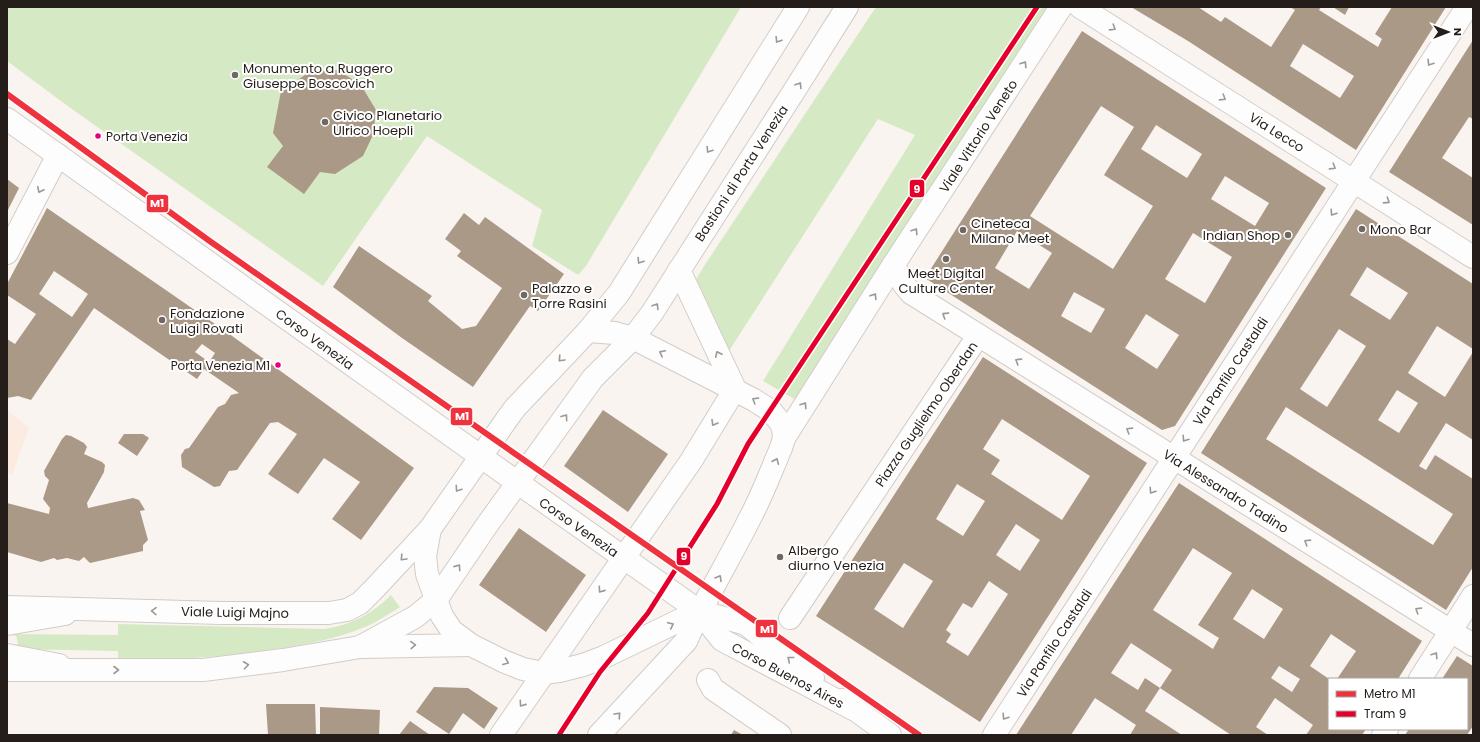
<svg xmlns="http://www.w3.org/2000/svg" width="1480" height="742" font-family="Poppins,sans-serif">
<rect width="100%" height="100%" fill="#faf4f0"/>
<path fill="#fcebe1" d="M7 410 29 428 12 475 7 472Z"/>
<g fill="#d5eac4">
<path d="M7 7H741L586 266 578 275 532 246 542 210 427 136 323 286 69 107 7 61Z"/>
<path d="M876 7H1051L796 400 763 381 915 135 878 119 729 351 692 286 704 266Z"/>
<path d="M391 595 400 607C392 612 383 618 374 623 347 636 318 642 289 647 231 657 176 660 118 660V651L11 649 15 647 18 643 16 636 11 634 118 635V624L324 629C351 625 372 614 391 595Z"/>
</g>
<g fill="#ab9988" fill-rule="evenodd">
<path d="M1131 7H1198L1221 22 1225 17 1271 47 1295 10 1290 7H1321L1319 10 1378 47 1382 39 1375 34 1392 7H1446L1356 150 1188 41ZM1303 44 1354 76 1340 98 1290 66Z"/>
<path d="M1333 7H1349L1345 15Z"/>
<path d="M1082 31 1326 188 1175 426 1162 430 925 278ZM1101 106 1134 127 1104 175 1153 206 1113 269 1030 216ZM1156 125 1202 154 1187 178 1141 149ZM1225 176 1269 203 1255 226 1211 199ZM1017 231 1052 253 1029 289 995 268ZM1193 233 1232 257 1205 303 1165 279ZM1074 292 1105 309 1091 333 1061 316ZM1146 314 1179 335 1157 369 1125 348Z"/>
<path d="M1473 40V119L1469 117 1442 158 1473 178V225L1389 172Z"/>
<path d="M338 70 361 85 376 110 373 135 363 156 335 174 320 172 304 194 267 167 283 146 273 133 281 91 311 71Z"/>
<path d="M7 179 19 188 7 212Z"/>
<path d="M47 208 228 333 414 468 361 540 332 519 360 482 324 458 298 494 268 474 297 434 278 422 270 423 237 470 229 471 220 486 214 487 182 467 181 455 185 449 189 448 218 407 225 404 231 395 239 393 204 369 197 379 94 308 31 400 18 396 7 398V339L15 344 36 314 7 295V284ZM54 271 88 294 72 317 39 294ZM202 344 215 353 209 362 195 352Z"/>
<path d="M1356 209 1473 284V349L1437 326 1408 373 1445 397 1473 352V440L1446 423 1419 466 1426 470 1435 455 1473 479V567L1446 610 1201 453ZM1367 267 1408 293 1390 320 1350 295ZM1339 329 1366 346 1327 407 1300 389ZM1397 390 1418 403 1399 433 1378 420ZM1286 407 1453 514 1433 545 1266 439Z"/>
<path d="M464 213 479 225 485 217 564 274 538 311 530 306 473 387 402 338 333 287 359 246 432 296 428 301 462 329 476 326 502 288 457 256 461 251 445 239Z"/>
<path d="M983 357 1147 463 980 722 816 616ZM1002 419 1090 476 1062 520 991 474 1000 460 983 449ZM957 484 985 501 963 536 936 519ZM1016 524 1040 540 1020 571 996 555ZM904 563 933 581 903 628 874 609ZM989 581 1008 594 968 656 946 642 951 634 946 630 963 603 972 608Z"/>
<path d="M603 410 668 454 628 512 564 466Z"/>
<path d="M124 434H143L149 438 137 456 118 443Z"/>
<path d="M66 435 71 436 84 443 87 447 84 454 102 462 105 465 104 472 87 503 88 508 133 498 139 500 145 510 140 511 148 540 143 545V551L90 563 84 557 79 561 67 558 57 560 54 558 41 562 7 552V503L49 514 50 508 43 499 49 480 45 476 44 471 62 439Z"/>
<path d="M1179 483 1422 641 1398 679H1337L1356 651 1331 634 1310 666 1329 679V729H1366L1362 735H1306L1313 725 1275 698 1256 727 1268 735H1231L1160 688 1172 670 1131 643 1111 673 1138 690 1145 678 1160 688 1145 711 1182 735H1130L1136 725 1095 698 1071 735H1016ZM1193 548 1232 573 1198 625 1219 638 1213 649 1153 610ZM1252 589 1283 609 1264 639 1233 619ZM1279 666 1300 679 1292 692 1271 678Z"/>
<path d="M519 528 586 575 546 632 479 585Z"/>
<path d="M1457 656 1473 666V726L1467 735H1405L1409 729H1467V679H1442Z"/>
<path d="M434 687 468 688 498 708 484 729 463 713 449 734 416 712Z"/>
<path d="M266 704H315L316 735H268Z"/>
<path d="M320 707 380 710 379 735H320Z"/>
<path d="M410 721 430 735H399Z"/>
<path d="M734 730 743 735H731Z"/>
</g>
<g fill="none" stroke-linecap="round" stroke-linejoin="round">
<g stroke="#d2ccc8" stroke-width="24">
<g id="minor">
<path d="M1080 7 1473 257"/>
<path d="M7 119 480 456"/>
<path d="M7 253 58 155"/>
<path d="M894 264C898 276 902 284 911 293L1473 645"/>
<path d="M784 438 894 264 1061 7"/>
<path d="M790 618 978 336"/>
<path d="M7 624 65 614"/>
<path d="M7 655 59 665"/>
<path d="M1420 679 1473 596"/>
<path d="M708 680 713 689 780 735"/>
<path d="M501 735 691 461 735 389"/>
<path d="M599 735 686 641"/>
<path d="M994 735 1467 7"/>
<path d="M1383 735 1387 729"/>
</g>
</g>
<g stroke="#d2ccc8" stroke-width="24">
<g id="major">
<path d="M679 270 735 389"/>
<path d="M588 331 615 333 633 338 754 400 771 411 780 422 783 428 784 438 781 448C771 471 762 496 750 518 729 560 705 599 686 641"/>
<path d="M480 456 699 611 722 640 853 709"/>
<path d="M7 607 221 613H329L347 610 360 603 374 589 430 529"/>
<path d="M699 611 604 657 583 665 559 671 543 673 523 669 503 661 471 645 452 631 442 616 427 574 425 556 430 529 507 419 515 408 588 331 619 293 798 7"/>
<path d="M699 611 746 624 813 678"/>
<path d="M360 647 415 617 436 600 487 525 593 378 633 338 652 313 796 88 847 7"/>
<path d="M7 670H203L283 660 360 647 471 645"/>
<path d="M842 700 890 735"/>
</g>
</g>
<use href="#minor" stroke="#fefdfd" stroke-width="22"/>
<use href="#major" stroke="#fefdfd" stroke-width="22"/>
<g stroke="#fff" stroke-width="8">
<path id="tram-1" d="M559 735 600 672 648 613 717 504 748 444 1037 7"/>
</g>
<use href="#tram-1" stroke="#e4002b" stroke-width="5"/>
<g stroke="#fff" stroke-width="9">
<path id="metro-1" d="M7 94 211 242 919 735"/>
</g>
<use href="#metro-1" stroke="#ee333e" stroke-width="6"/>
</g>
<defs><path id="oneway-chevron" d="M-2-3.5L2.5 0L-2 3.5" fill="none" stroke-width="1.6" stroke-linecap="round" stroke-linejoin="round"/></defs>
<g stroke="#9c9896">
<use href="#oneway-chevron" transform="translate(1113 28) rotate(32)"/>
<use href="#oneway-chevron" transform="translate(778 40) rotate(122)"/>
<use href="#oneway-chevron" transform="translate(1430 63) rotate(123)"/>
<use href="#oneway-chevron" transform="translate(1024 64) rotate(-57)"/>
<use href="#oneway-chevron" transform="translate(799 85) rotate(-58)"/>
<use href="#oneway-chevron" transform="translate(1223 98) rotate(32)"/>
<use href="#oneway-chevron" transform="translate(709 150) rotate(122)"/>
<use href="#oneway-chevron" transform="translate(1333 167) rotate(32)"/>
<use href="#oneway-chevron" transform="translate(40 190) rotate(117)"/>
<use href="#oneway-chevron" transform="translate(1387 201) rotate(33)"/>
<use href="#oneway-chevron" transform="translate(1333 213) rotate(123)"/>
<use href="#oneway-chevron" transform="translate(915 231) rotate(-57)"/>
<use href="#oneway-chevron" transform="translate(640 261) rotate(122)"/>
<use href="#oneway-chevron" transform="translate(874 296) rotate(-58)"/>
<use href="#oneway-chevron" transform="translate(656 306) rotate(-58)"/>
<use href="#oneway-chevron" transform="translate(945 315) rotate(-147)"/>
<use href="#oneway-chevron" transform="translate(662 353) rotate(-153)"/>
<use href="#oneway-chevron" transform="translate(718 354) rotate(-115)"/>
<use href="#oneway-chevron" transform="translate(561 359) rotate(133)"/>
<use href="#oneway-chevron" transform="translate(1018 361) rotate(-148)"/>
<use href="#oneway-chevron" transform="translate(755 400) rotate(-148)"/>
<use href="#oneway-chevron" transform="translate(804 405) rotate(-57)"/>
<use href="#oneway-chevron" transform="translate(565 417) rotate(-54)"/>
<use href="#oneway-chevron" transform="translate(714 423) rotate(121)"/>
<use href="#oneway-chevron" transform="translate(1129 430) rotate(-148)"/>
<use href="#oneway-chevron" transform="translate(1185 439) rotate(123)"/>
<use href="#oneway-chevron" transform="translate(776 461) rotate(-67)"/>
<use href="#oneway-chevron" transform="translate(458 489) rotate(124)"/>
<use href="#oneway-chevron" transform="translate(1152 491) rotate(123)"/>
<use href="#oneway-chevron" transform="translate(1307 542) rotate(-148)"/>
<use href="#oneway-chevron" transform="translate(403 558) rotate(133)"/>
<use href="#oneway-chevron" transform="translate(458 567) rotate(-55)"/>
<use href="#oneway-chevron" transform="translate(719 578) rotate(-60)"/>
<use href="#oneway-chevron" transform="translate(601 590) rotate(125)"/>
<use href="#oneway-chevron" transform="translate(1418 610) rotate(-148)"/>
<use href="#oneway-chevron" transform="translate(154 611) rotate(-179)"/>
<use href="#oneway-chevron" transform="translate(671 625) rotate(-25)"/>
<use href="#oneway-chevron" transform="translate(413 645) rotate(-2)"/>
<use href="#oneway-chevron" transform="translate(1435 655) rotate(-57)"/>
<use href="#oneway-chevron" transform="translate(790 659) rotate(-141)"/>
<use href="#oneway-chevron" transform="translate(506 662) rotate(22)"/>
<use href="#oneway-chevron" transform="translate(246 665) rotate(-7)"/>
<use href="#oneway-chevron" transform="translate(116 670)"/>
<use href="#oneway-chevron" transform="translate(522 704) rotate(125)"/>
<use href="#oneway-chevron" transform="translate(618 715) rotate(-47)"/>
<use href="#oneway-chevron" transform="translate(1005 717) rotate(123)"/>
</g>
<g fill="#6f6864" stroke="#fff" stroke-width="1.5">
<circle cx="235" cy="75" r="4"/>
<circle cx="325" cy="122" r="4"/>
<circle cx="1362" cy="229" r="4"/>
<circle cx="963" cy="230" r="4"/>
<circle cx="1288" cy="235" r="4"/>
<circle cx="946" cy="259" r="4"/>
<circle cx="524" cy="295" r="4"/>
<circle cx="162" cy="320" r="4"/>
<circle cx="780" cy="557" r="4"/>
</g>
<g fill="#e5007d" stroke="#fff" stroke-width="1.5">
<circle cx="98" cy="136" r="3.5"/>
<circle cx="278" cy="365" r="3.5"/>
</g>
<g text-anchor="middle" stroke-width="4" stroke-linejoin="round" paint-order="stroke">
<g font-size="12" fill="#241d19" stroke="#fff" text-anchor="start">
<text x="106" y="141">Porta Venezia</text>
<text x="270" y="370" text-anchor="end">Porta Venezia M1</text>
</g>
<g font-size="13" fill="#241d19" stroke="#fff" text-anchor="start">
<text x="243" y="73">Monumento a Ruggero<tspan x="243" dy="15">Giuseppe Boscovich</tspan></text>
<text x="333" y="120">Civico Planetario<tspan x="333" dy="15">Ulrico Hoepli</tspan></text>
<text x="971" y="228">Cineteca<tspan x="971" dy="15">Milano Meet</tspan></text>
<text x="1370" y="234">Mono Bar</text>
<text x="1280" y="240" text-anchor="end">Indian Shop</text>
<text x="946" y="278" text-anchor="middle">Meet Digital<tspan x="946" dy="15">Culture Center</tspan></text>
<text x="532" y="293">Palazzo e<tspan x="532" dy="15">Torre Rasini</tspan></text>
<text x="170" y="318">Fondazione<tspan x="170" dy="15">Luigi Rovati</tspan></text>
<text x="788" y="555">Albergo<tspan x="788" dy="15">diurno Venezia</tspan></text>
</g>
<g font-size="13" fill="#241d19" stroke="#fff">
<text transform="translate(1277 132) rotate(32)" y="5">Via Lecco</text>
<text transform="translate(978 136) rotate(-57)" y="5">Viale Vittorio Veneto</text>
<text transform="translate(741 173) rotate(-57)" y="5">Bastioni di Porta Venezia</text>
<text transform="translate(315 339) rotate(36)" y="5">Corso Venezia</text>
<text transform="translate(1230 371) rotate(-57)" y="5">Via Panfilo Castaldi</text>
<text transform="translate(926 414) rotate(-56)" y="5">Piazza Guglielmo Oberdan</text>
<text transform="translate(1226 491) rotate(32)" y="5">Via Alessandro Tadino</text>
<text transform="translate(579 527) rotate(35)" y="5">Corso Venezia</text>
<text transform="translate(235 612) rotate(1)" y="5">Viale Luigi Majno</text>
<text transform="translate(1054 643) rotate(-57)" y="5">Via Panfilo Castaldi</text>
<text transform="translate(788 675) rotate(28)" y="5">Corso Buenos Aires</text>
</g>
</g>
<g stroke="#fff" stroke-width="1.5">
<rect x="909" y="179" width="16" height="19" rx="4" fill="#e4002b"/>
<rect x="146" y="194" width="23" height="19" rx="4" fill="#ee333e"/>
<rect x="450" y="407" width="23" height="19" rx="4" fill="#ee333e"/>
<rect x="676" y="547" width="15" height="19" rx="4" fill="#e4002b"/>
<rect x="755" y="619" width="23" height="19" rx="4" fill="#ee333e"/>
</g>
<g font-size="11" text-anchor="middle" font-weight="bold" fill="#fff">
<text x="917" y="193">9</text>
<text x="157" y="207">M1</text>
<text x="462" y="420">M1</text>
<text x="684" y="560">9</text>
<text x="767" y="633">M1</text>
</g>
<rect width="1480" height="742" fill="none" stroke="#241d19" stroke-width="16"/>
<rect x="1328" y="678" width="140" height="52" fill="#ffffff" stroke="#a7a5a3"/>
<rect x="1336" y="691" width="20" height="6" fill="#ee333e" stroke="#a7a5a3"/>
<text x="1364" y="698" font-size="12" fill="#241d19">Metro M1</text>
<rect x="1336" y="711" width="20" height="6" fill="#e4002b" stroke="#a7a5a3"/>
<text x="1364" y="718" font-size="12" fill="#241d19">Tram 9</text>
<g transform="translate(1448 32) rotate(90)" stroke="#ffffff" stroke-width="3" paint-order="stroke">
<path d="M0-3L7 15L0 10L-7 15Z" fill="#241d19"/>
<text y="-6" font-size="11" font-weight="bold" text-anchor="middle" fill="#241d19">N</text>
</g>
</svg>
